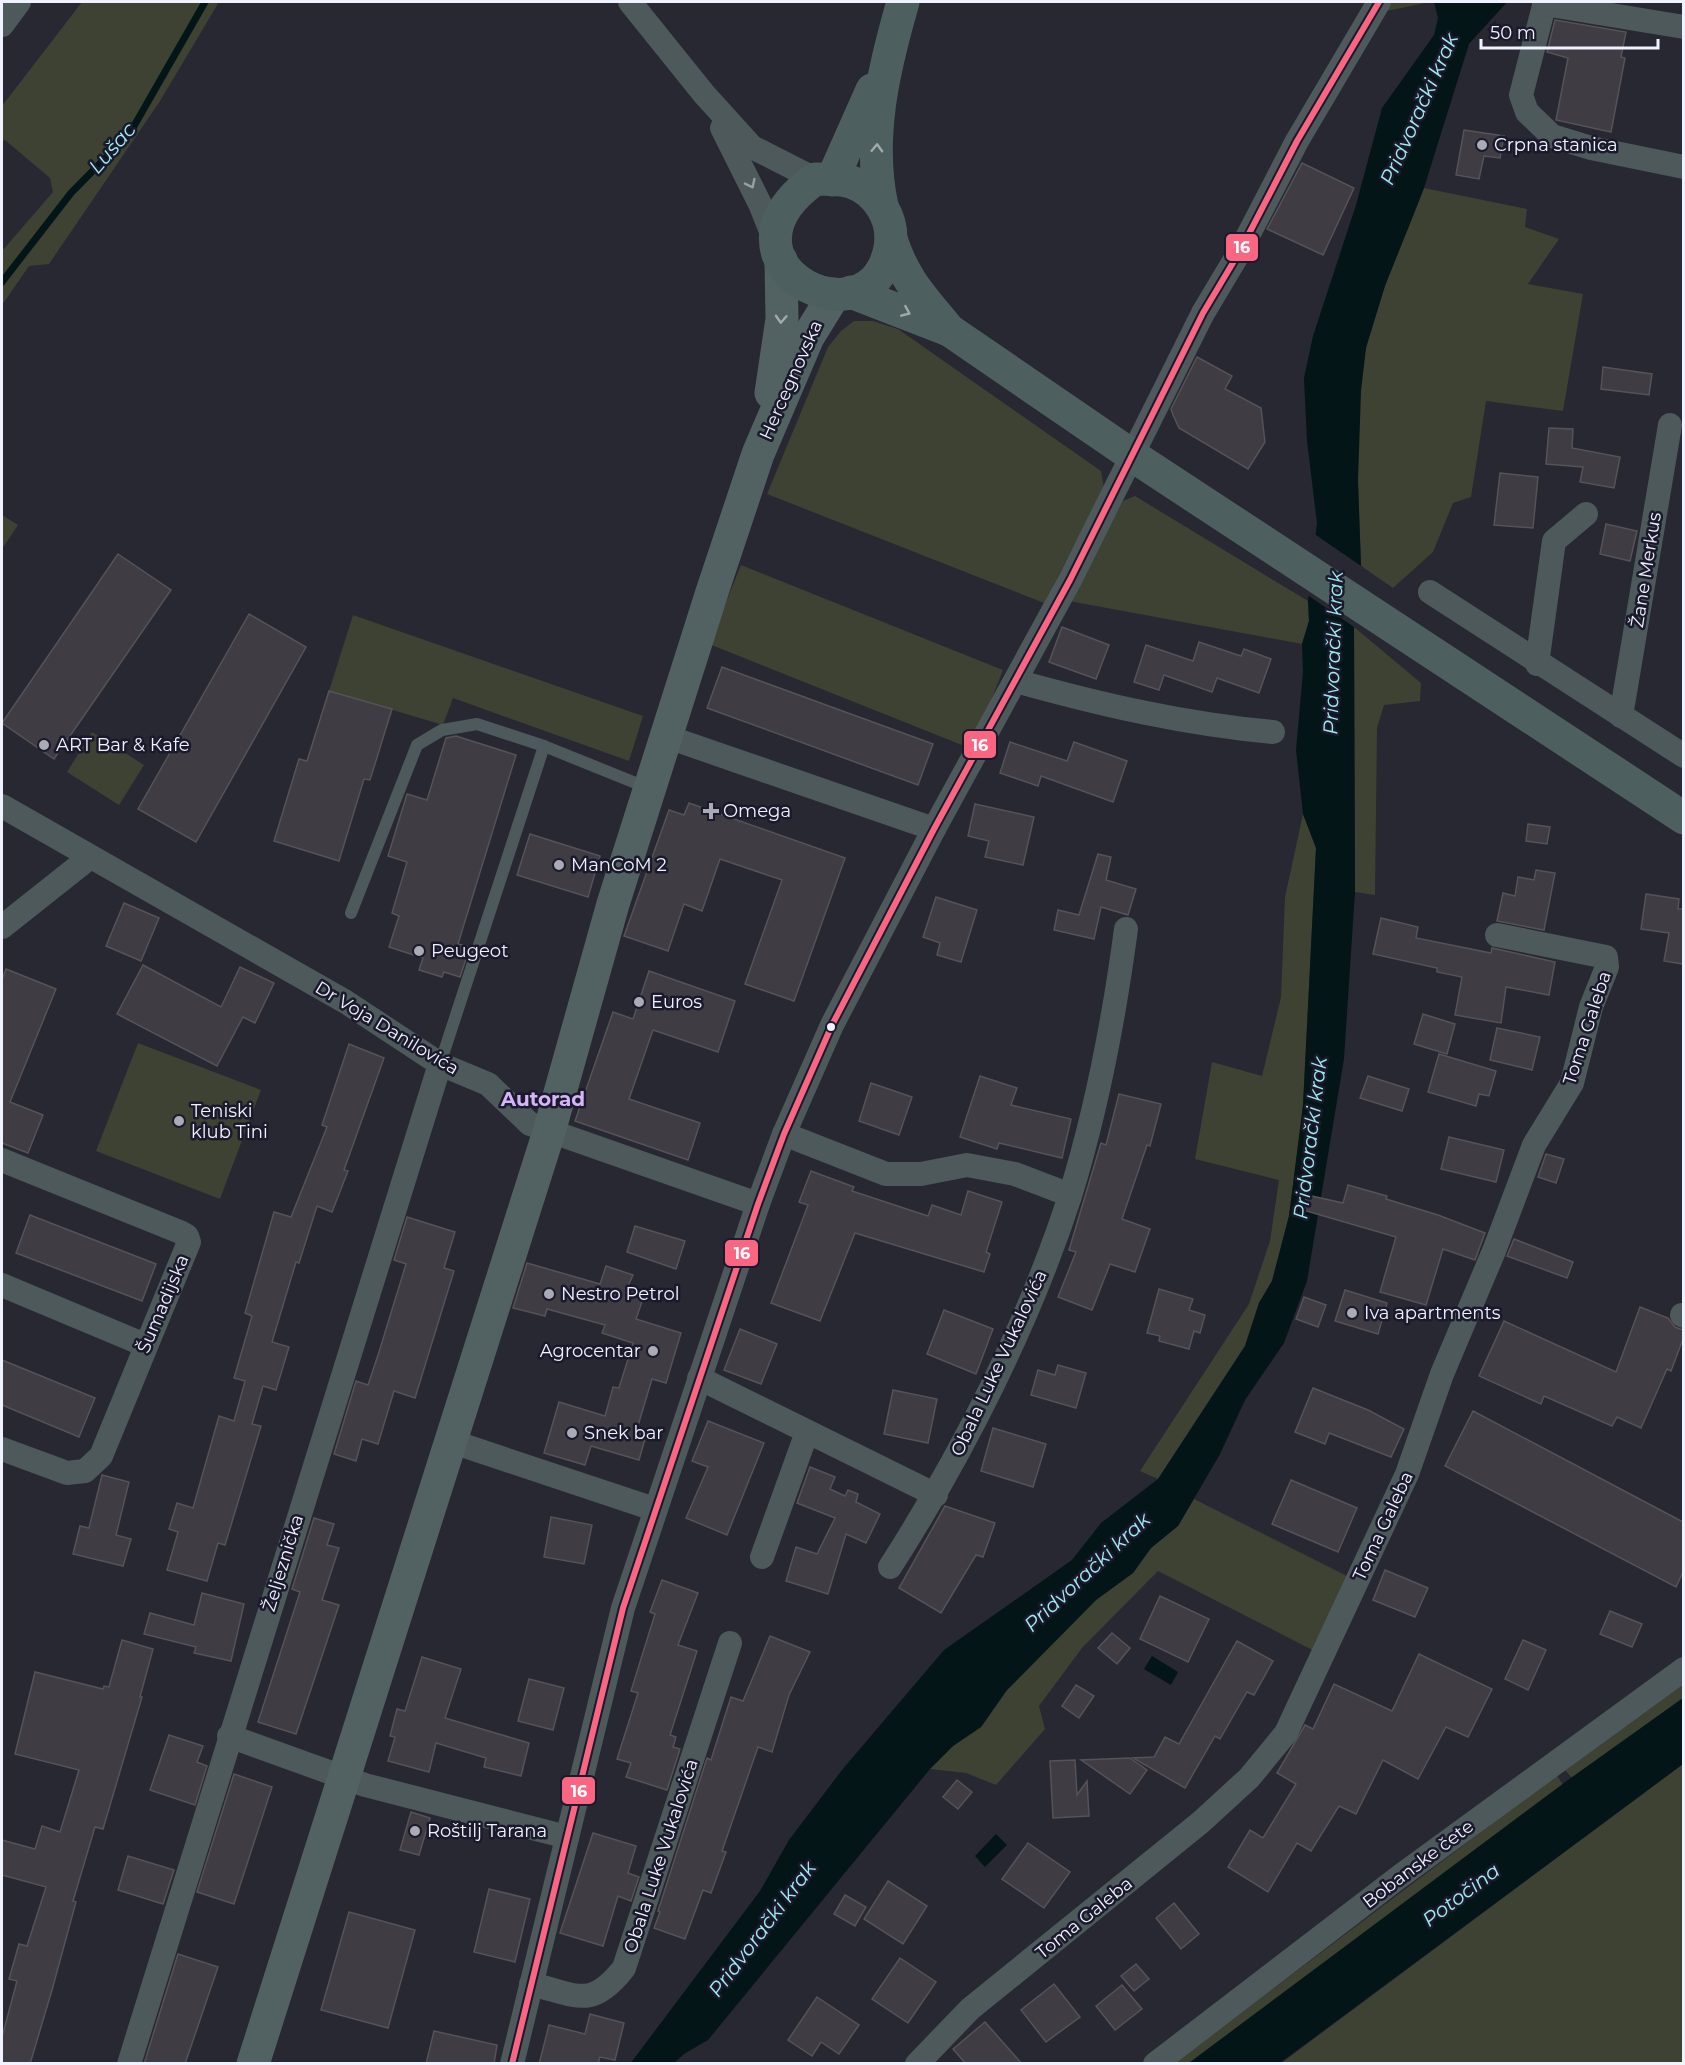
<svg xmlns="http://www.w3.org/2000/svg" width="1685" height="2065" font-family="Montserrat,sans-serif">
<rect width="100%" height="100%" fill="#272832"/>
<g fill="#3d4232">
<path d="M82 2H219L160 101 49 264 29 266 2 305V251L53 192 50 178 5 140 2 141V106Z"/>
<path d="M1383 2H1430L1377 13Z"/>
<path d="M1424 188 1527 209 1525 227 1559 239 1528 284 1583 294 1563 411 1486 401 1471 497 1453 503 1433 552 1393 588 1361 566C1359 496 1352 416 1366 347 1378 292 1405 241 1424 188Z"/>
<path d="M854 321H873L898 329 1101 471 1104 488 1044 603 767 494 828 347 841 331Z"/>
<path d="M1135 496 1308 601 1309 621 1302 644 1069 601 1123 501Z"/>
<path d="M2 515 18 525 2 549Z"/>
<path d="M741 565 1003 670 972 749 709 644Z"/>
<path d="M353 615 643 716 629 761 453 698 443 725 329 691Z"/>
<path d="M1354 627 1421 683 1420 701 1384 705 1377 728 1375 895 1355 892Z"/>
<path d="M92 732 144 765 119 805 67 772Z"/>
<path d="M1303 814 1316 848 1303 1105 1289 1216 1272 1281 1259 1303 1245 1346 1158 1479 1140 1471 1249 1304 1270 1241 1279 1180 1195 1159 1212 1062 1262 1076 1281 997 1285 897Z"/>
<path d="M138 1043 261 1090 220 1199 96 1151Z"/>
<path d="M1194 1499 1357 1581 1324 1656 1158 1571 1082 1648 1039 1706 1045 1729 996 1785 966 1773 930 1769 953 1746 981 1727 1007 1690 1096 1600 1133 1573 1151 1548 1178 1526Z"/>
<path d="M1683 1684V1698L1572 1778 1565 1770Z"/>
<path d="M1683 1764V2063L1280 2064Z"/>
<path d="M1557 1775 1563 1785 1189 2063 1173 2064Z"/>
</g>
<g fill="#041517">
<path d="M1434 2H1507L1469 44 1424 188 1385 286 1366 348 1361 391 1358 480 1361 566 1354 627 1355 892 1344 1059 1307 1281 1284 1343 1245 1400 1220 1454 1178 1526 1151 1548 1133 1573 1096 1600 1007 1690 981 1727 953 1746 930 1769 708 2040 684 2054 674 2063 630 2064 760 1891 789 1840 842 1770 944 1650 1072 1560 1101 1523 1158 1479 1245 1346 1259 1303 1272 1281 1289 1216 1303 1105 1316 848 1303 814 1296 750 1303 672 1302 644 1309 621 1308 601 1317 523 1307 441 1304 378 1313 336 1356 205 1382 108 1434 35 1438 18Z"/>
<path d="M1152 1656 1178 1672 1171 1685 1144 1669Z"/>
<path d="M1683 1698V1764L1280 2063H1189L1568 1780Z"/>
<path d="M996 1834 1007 1845 985 1867 975 1856Z"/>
</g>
<path fill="#272832" d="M1313 533 1364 568 1357 629 1306 594Z"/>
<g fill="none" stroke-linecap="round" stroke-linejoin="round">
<path stroke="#041517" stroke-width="7" d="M2 282 71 193 130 133 205 2"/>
</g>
<g fill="#3f3d43" stroke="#555258" stroke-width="1.5">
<path d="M1555 20 1626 32 1621 57 1625 58 1611 132 1556 120 1568 58 1547 52Z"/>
<path d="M1464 130 1504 136 1500 158 1484 156 1479 179 1456 175Z"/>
<path d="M1302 163 1354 188 1323 255 1267 229Z"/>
<path d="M1197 357 1232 376 1225 389 1261 408 1265 442 1248 469 1179 428 1173 415 1171 409Z"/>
<path d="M1603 367 1652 374 1649 395 1601 389Z"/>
<path d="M1549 428 1573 429 1572 448 1620 457 1614 488 1580 482 1583 467 1546 464Z"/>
<path d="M1500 473 1538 477 1533 528 1494 525Z"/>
<path d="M1606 524 1637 531 1630 561 1600 554Z"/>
<path d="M118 554 171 590 54 759 2 723Z"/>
<path d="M249 614 306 647 196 842 138 809Z"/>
<path d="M1062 627 1109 645 1096 679 1049 662Z"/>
<path d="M1199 642 1241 656 1244 649 1271 659 1259 693 1217 678 1212 692 1164 675 1159 690 1134 682 1146 645 1193 661Z"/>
<path d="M722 667 933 744 918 785 707 708Z"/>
<path d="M329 691 392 709 370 780 364 779 339 861 274 841 299 759 307 761Z"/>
<path d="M456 736 516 755 458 944 470 947 460 977 444 972 442 977 419 970 423 958 389 947 399 916 392 913 407 862 388 856 407 794 427 800 446 738Z"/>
<path d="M1010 742 1067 761 1074 742 1127 761 1113 802 1041 776 1038 786 1000 773Z"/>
<path d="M689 803 845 858 794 1001 745 984 782 880 720 859 702 911 684 904 668 951 624 936 669 810 684 815Z"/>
<path d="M975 804 1034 817 1023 865 985 857 989 841 968 836Z"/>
<path d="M1528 824 1550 827 1547 844 1526 841Z"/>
<path d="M530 834 600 856 588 897 517 875Z"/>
<path d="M1098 854 1111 857 1106 880 1136 889 1128 915 1101 907 1094 939 1054 930 1058 910 1079 915Z"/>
<path d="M1536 870 1555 873 1544 930 1497 921 1503 893 1515 896 1518 877 1534 880Z"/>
<path d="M1646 894 1679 899 1678 909H1683V964L1664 961 1669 933 1641 929Z"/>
<path d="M936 897 977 910 961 962 937 955 940 943 923 937Z"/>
<path d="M124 903 159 918 141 961 106 946Z"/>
<path d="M1381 918 1418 927 1416 938 1491 953 1492 948 1555 962 1549 995 1506 987 1501 1023 1455 1015 1462 977 1437 972V968L1373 954Z"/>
<path d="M143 965 221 1007 240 967 274 983 255 1023 243 1017 217 1066 117 1014Z"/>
<path d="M6 969 56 989 10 1102 43 1115 28 1153 2 1143V980Z"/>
<path d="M649 971 735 1001 718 1052 653 1030 629 1099 700 1123 688 1160 575 1121 613 1012 633 1019Z"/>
<path d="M1423 1014 1455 1024 1447 1054 1414 1044Z"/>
<path d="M1497 1028 1540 1037 1532 1070 1490 1060Z"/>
<path d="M349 1044 384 1058 344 1170 348 1171 332 1212 317 1206 299 1263 296 1262 272 1342 289 1347 276 1390 263 1386 252 1424 261 1426 225 1545 218 1543 207 1581 167 1570 178 1532 169 1529 177 1503 193 1508 219 1416 234 1421 245 1381 234 1378 252 1316 245 1313 274 1212 291 1217 327 1127 322 1125Z"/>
<path d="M1439 1054 1496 1071 1489 1096 1479 1094 1476 1106 1428 1092Z"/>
<path d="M980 1076 1017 1088 1011 1105 1071 1119 1062 1158 999 1143 997 1149 960 1137Z"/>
<path d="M1368 1076 1409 1089 1402 1111 1360 1098Z"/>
<path d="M871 1083 912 1097 899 1135 859 1121Z"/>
<path d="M1119 1094 1161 1104 1150 1146 1147 1145 1122 1219 1150 1229 1135 1272 1110 1264 1092 1310 1058 1297 1076 1252 1069 1250 1101 1143 1106 1145Z"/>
<path d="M1449 1137 1504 1150 1496 1182 1441 1169Z"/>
<path d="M1546 1154 1564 1159 1556 1183 1538 1177Z"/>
<path d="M811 1171 854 1187 852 1191 928 1216 932 1205 961 1215 968 1191 1002 1202 986 1252 990 1254 984 1272 855 1233 820 1321 771 1303 808 1205 799 1202Z"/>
<path d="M1348 1185 1387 1196 1386 1199 1438 1215 1485 1233 1475 1260 1443 1249 1426 1305 1380 1292 1396 1237 1303 1210 1307 1195 1343 1203Z"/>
<path d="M30 1215 156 1264 142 1301 16 1253Z"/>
<path d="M407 1217 455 1232 444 1268 454 1271 415 1398 394 1391 378 1444 362 1439 356 1461 334 1454 356 1381 368 1385 379 1352 406 1264 394 1260Z"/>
<path d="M635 1226 685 1241 676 1269 627 1252Z"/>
<path d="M1514 1239 1573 1262 1567 1278 1507 1256Z"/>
<path d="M527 1263 600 1284 606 1266 633 1275 628 1286 645 1293 636 1319 681 1333 666 1383 652 1379 637 1429 647 1432 639 1460 591 1446 585 1465 544 1453 559 1402 605 1416 613 1387 619 1388 633 1343 602 1333 605 1325 547 1309 545 1316 513 1308Z"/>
<path d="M1159 1289 1193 1299 1189 1310 1205 1315 1200 1333 1194 1331 1189 1349 1159 1341 1160 1336 1147 1333Z"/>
<path d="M1345 1290 1387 1303 1378 1334 1335 1321Z"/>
<path d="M1304 1297 1326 1305 1318 1327 1296 1319Z"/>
<path d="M1640 1307 1668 1318 1675 1327 1683 1330V1339L1671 1371 1667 1369 1641 1428 1617 1417 1612 1426 1544 1396 1541 1404 1479 1376 1504 1321 1616 1372Z"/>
<path d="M944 1310 993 1329 976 1374 927 1354Z"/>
<path d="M740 1329 777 1344 761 1384 724 1370Z"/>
<path d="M2 1360 95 1398 79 1437 2 1405Z"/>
<path d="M1058 1365 1086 1373 1076 1408 1031 1395 1038 1370 1055 1375Z"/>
<path d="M1313 1388 1368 1410 1404 1429 1391 1457 1329 1433 1325 1444 1295 1432Z"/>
<path d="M893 1390 937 1399 928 1443 884 1434Z"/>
<path d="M1473 1411 1683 1522V1572L1676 1587 1445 1466Z"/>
<path d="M708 1421 764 1443 727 1535 686 1518 708 1467 692 1461Z"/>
<path d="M993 1428 1046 1444 1033 1487 981 1471Z"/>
<path d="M810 1467 835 1477 830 1489 845 1496 848 1490 858 1494 856 1502 880 1514 866 1543 846 1534 828 1594 786 1581 796 1547 817 1554 835 1518 797 1503Z"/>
<path d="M102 1475 129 1482 116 1535 131 1539 123 1566 73 1554 80 1526 89 1528Z"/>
<path d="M1291 1480 1357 1508 1338 1552 1272 1524Z"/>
<path d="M945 1506 995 1523 983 1557 976 1555 941 1613 899 1588Z"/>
<path d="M551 1517 592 1525 584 1564 544 1557Z"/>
<path d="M314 1518 334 1524 327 1545 339 1548 322 1600 339 1605 296 1734 258 1722 300 1592 292 1589Z"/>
<path d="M1385 1570 1428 1588 1415 1617 1373 1600Z"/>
<path d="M662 1580 698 1593 678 1645 697 1651 670 1735 676 1737 673 1747 680 1749 667 1790 626 1777 631 1763 617 1759 638 1693 631 1691 655 1614 650 1612Z"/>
<path d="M202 1593 244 1604 231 1661 194 1653 196 1647 144 1634 150 1613 194 1625Z"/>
<path d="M1160 1596 1209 1619 1188 1662 1140 1639Z"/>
<path d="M1610 1611 1642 1624 1632 1647 1600 1634Z"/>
<path d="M1112 1633 1130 1648 1117 1664 1098 1648Z"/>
<path d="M770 1636 810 1652 789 1695 772 1752 758 1747 722 1851 726 1852 711 1893 703 1890 685 1939 654 1928 660 1912 658 1911 707 1758 711 1760 731 1697 743 1701Z"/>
<path d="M122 1640 153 1649 140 1697H142L103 1829 95 1827 73 1901 76 1902 52 1990 30 2064H2V2037L17 1981 9 1979 19 1944 27 1946 46 1887 2 1875V1840L35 1849 42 1826 60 1832 79 1770 15 1754 35 1672 103 1689 104 1686 109 1687Z"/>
<path d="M1523 1640 1546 1650 1528 1690 1505 1679Z"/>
<path d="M1237 1641 1273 1661 1254 1695 1247 1692 1220 1739 1215 1736 1185 1788 1133 1758 1154 1757 1165 1737 1179 1744Z"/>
<path d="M1419 1654 1492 1689 1468 1737 1446 1727 1418 1779 1383 1760 1356 1814 1339 1806 1311 1851 1297 1843 1268 1892 1228 1867 1250 1830 1263 1838 1296 1784 1277 1773 1305 1725 1313 1729 1334 1684 1392 1711Z"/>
<path d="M422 1657 461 1669 445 1718 529 1743 521 1776 484 1767 486 1758 436 1743 429 1772 388 1761 395 1737 390 1736 397 1709 405 1711Z"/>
<path d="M529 1679 564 1688 553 1730 518 1721Z"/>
<path d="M1076 1685 1094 1696 1079 1718 1062 1706Z"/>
<path d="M169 1735 203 1746 197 1762 207 1766 195 1805 150 1790Z"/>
<path d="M1130 1758 1147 1770 1130 1794 1081 1760Z"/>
<path d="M1075 1760 1077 1795 1087 1781 1089 1816 1053 1818 1050 1761Z"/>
<path d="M234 1774 272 1787 234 1904 197 1892Z"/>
<path d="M957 1780 972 1792 958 1809 943 1797Z"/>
<path d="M411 1812 430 1818 419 1855 400 1850Z"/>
<path d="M593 1833 636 1846 628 1873 639 1877 631 1901 618 1896 603 1946 560 1933Z"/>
<path d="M1028 1843 1070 1872 1044 1908 1002 1879Z"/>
<path d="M128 1856 174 1870 163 1904 118 1890Z"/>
<path d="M888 1881 927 1906 903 1944 864 1919Z"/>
<path d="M489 1889 530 1899 515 1962 474 1952Z"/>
<path d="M845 1895 866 1907 855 1926 834 1914Z"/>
<path d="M1174 1903 1199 1934 1181 1949 1156 1918Z"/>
<path d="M349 1912 415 1930 388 2028 321 2010Z"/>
<path d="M178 1954 218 1967 185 2064H144Z"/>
<path d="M900 1958 936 1982 908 2023 872 1999Z"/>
<path d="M1136 1964 1149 1979 1134 1991 1121 1976Z"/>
<path d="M1054 1984 1080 2017 1046 2042 1021 2010Z"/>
<path d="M1122 1985 1142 2009 1115 2030 1096 2006Z"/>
<path d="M817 1997 859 2025 839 2054 821 2042 812 2056 788 2040Z"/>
<path d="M590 2014 624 2023 615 2060 600 2057 598 2064H539L549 2025 585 2034Z"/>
<path d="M985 2022 1022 2064H966L953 2049Z"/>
<path d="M434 2031 497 2045 494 2064H426Z"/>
</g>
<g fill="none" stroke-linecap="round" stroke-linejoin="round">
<g stroke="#4d595a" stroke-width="12">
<path d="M351 913 417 745 442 730 477 724 544 746 648 788"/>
<path d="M440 1064 544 746"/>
</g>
<g stroke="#4d595a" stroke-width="24">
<path d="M630 2 704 94 752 147 815 179"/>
<path d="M1545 2 1521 95 1527 112 1552 136 1591 148 1684 167"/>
<path d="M1544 4 1684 27"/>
<path d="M2 25 19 2"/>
<path d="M722 128 761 206 776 244"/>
<path d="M1430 592 1684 756"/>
<path d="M1537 664 1554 541 1586 514"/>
<path d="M1016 681C1102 705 1185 724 1273 732"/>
<path d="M1621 716 1670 425"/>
<path d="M665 736 934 829"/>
<path d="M2 806 346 1002 440 1064 488 1084 530 1124 758 1204"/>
<path d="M2 927 89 858"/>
<path d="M784 1134 886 1174H921L967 1165 1015 1174 1070 1195"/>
<path d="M2 1160 180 1232 187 1236 189 1242 101 1456 85 1471 67 1473 2 1449"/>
<path d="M2 1285 145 1345"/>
<path d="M1682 1315 1684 1316"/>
<path d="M699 1378 936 1495"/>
<path d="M450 1441 654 1509"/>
<path d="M762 1557 807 1432"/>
<path d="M890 1567C962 1455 1029 1323 1070 1196 1097 1109 1114 1019 1126 929"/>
<path d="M229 1736 365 1785 567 1837"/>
<path d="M531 1984C577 1995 591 2010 624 1968L730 1643"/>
<path d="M129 2064 440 1064"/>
<path d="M512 2064 623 1608 758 1204 784 1134 832 1025 934 829 1070 580 1203 313 1240 251 1297 141 1379 2"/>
<path d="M917 2064 970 2009 1201 1822 1249 1778 1286 1733 1407 1474 1442 1374 1494 1251 1534 1145 1572 1083 1591 1007 1607 967 1606 957 1497 935"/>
<path d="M1155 2064 1399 1877 1684 1669"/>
</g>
<g stroke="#526161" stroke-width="33">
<path d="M771 393 782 319 781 260"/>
<path d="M253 2064 549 1132 613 904 712 592 758 454 808 337 834 295"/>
</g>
<g stroke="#4d605f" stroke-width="33">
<path d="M815 179C827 179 840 179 851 182 878 191 895 220 890 248 870 351 700 262 815 179Z"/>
<path d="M832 180 872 90"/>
<path d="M882 206C867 137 884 68 903 2"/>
<path d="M851 292 949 330C923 298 904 280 891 239"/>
<path d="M949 330 1133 456 1684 818"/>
</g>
<g stroke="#1a1a2c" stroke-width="10">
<path id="bus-1" d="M512 2064 623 1608 758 1204 784 1134 832 1025 934 829 1070 580 1203 313 1240 251 1297 141 1379 2"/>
</g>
<use href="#bus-1" stroke="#fa6682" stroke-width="6"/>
</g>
<defs><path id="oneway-chevron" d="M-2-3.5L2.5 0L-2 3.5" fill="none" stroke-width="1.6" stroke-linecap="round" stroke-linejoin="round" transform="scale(1.5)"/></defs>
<g stroke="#9fa9af">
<use href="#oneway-chevron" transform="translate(877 148) rotate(-88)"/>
<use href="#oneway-chevron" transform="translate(906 312) rotate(23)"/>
</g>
<use stroke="#979ea4" href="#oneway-chevron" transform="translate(751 184) rotate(64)"/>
<use stroke="#a2aab0" href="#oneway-chevron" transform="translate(781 319) rotate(93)"/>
<g fill="#aaabb7" stroke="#1a1a2c" stroke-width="2">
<circle cx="1482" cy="145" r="6"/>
<circle cx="44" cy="745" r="6"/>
<path d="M708 802h6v6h6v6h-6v6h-6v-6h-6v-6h6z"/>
<circle cx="559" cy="865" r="6"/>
<circle cx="419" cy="951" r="6"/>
<circle cx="639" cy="1002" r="6"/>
<circle cx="179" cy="1121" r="6"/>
<circle cx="549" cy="1294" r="6"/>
<circle cx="1352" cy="1313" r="6"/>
<circle cx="653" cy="1351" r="6"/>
<circle cx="572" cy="1433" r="6"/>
<circle cx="415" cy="1831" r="6"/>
</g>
<circle fill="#f1f2ff" stroke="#1a1a2c" stroke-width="2" cx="831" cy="1027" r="5"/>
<g text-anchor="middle" stroke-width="5" stroke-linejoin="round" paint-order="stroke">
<g font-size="18" fill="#f1f2ff" stroke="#1a1a2c" text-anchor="start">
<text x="1494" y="151">Crpna stanica</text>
<text x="56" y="751">ART Bar &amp; Кafe</text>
<text x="723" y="817">Omega</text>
<text x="571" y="871">ManCoM 2</text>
<text x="431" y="957">Peugeot</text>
<text x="651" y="1008">Euros</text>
<text x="191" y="1117">Teniski<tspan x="191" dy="21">klub Tini</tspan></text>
<text x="561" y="1300">Nestro Petrol</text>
<text x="1364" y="1319">Iva apartments</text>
<text x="641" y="1357" text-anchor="end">Agrocentar</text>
<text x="584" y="1439">Snek bar</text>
<text x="427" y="1837">Roštilj Tarana</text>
</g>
<g font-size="18" fill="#f1f2ff" stroke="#1a1a2c">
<text transform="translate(791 380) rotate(-66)" y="6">Hercegnovska</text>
<text transform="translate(1646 570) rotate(-81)" y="6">Žane Merkus</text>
<text transform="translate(387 1028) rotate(31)" y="6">Dr Voja Danilovića</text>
<text transform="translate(1587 1028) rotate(-72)" y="6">Toma Galeba</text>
<text transform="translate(163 1304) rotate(-67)" y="6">Šumadijska</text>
<text transform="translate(999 1363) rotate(-65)" y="6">Obala Luke Vukalovića</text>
<text transform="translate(1383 1526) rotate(-65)" y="6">Toma Galeba</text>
<text transform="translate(283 1563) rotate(-73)" y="6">Željeznička</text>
<text transform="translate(661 1856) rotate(-72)" y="6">Obala Luke Vukalovića</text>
<text transform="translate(1418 1864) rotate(-37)" y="6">Bobanske čete</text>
<text transform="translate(1084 1918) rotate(-39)" y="6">Toma Galeba</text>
</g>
<g font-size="20" font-style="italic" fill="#a1edf2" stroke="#1a1a2c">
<text transform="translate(1419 109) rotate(-66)" y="7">Pridvorački krak</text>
<text transform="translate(112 148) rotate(-49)" y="7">Lušac</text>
<text transform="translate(1333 653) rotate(-88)" y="7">Pridvorački krak</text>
<text transform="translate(1310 1138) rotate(-83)" y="7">Pridvorački krak</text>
<text transform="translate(1087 1572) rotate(-43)" y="7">Pridvorački krak</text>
<text transform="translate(1461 1895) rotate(-37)" y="7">Potočina</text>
<text transform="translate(762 1929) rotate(-53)" y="7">Pridvorački krak</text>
</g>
<g font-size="20" font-weight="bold" fill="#d5b4f8" stroke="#1a1a2c">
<text x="543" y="1106">Autorad</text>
</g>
</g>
<g stroke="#1a1a2c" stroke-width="2">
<rect x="1225" y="233" width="34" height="29" rx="6" fill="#fa6682"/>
<rect x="963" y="730" width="34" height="29" rx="6" fill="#fa6682"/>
<rect x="724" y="1239" width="35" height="28" rx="6" fill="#fa6682"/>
<rect x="561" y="1776" width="35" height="29" rx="6" fill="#fa6682"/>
</g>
<g font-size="16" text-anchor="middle" font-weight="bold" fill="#fff">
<text x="1242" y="253">16</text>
<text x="980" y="751">16</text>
<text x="742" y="1259">16</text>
<text x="579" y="1797">16</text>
</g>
<rect width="1685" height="2065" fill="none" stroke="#f1f2ff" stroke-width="6"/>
<path d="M1481 39v9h177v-9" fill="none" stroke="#f1f2ff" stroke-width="3"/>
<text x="1490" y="39" font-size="18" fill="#f1f2ff" stroke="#1a1a2c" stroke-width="4.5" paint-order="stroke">50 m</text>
</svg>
